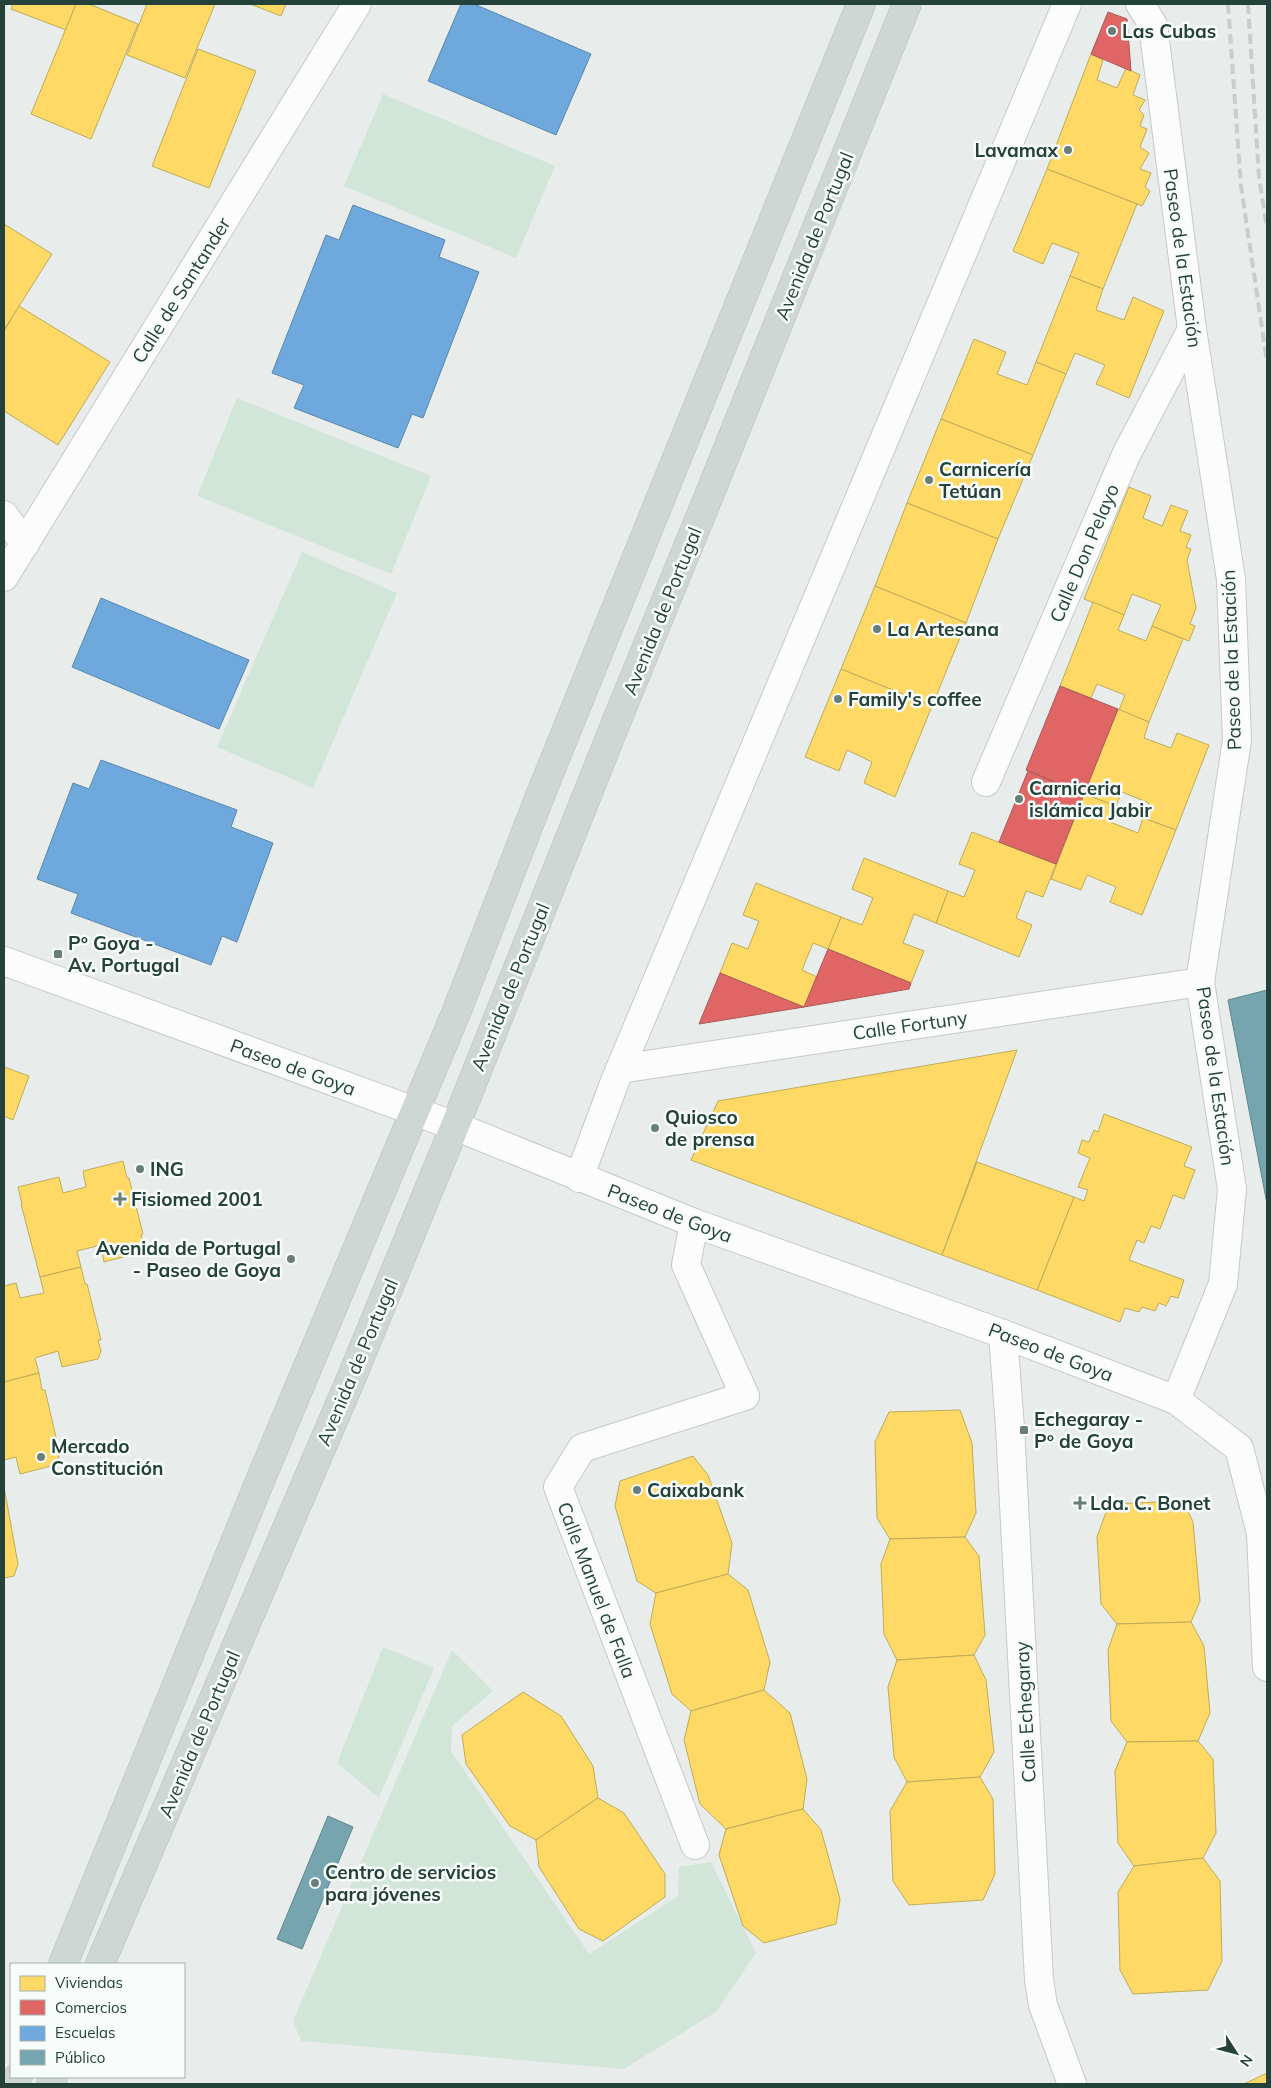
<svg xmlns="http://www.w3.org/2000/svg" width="1271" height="2088" font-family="Mulish,sans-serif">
<rect width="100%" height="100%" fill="#e8edeb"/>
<g fill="#d1e6d8">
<path d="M383 94 555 166 516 258 344 186Z"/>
<path d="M237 398 431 476 391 574 197 496Z"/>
<path d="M302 552 397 593 313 788 217 747Z"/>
<path d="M383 1647 434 1668 379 1798 337 1763Z"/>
<path d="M452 1650 493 1691 452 1726 451 1751 589 1954 678 1896 679 1867 711 1862 756 1953 716 2012 624 2069 301 2041 293 2021Z"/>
</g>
<g fill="#ffd966" stroke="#bdac59">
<path d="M13 4H76L66 30 11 9Z"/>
<path d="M76 4H89L138 24 91 139 31 114Z"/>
<path d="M147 4H215L185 78 127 55Z"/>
<path d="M250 4H286L281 16Z"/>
<path d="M198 49 256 71 209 188 152 166Z"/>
<path d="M1091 54 1103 60 1097 80 1117 88 1126 68 1140 75 1133 95 1145 100 1139 110 1144 115 1140 126 1147 129 1140 147 1149 153 1140 169 1151 173 1145 187 1150 191 1142 206 1047 169Z"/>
<path d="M1047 169 1137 204 1103 289 1070 276 1079 253 1052 243 1043 264 1013 251Z"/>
<path d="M4 224 52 254 4 330Z"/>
<path d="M1070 276 1103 289 1096 310 1124 320 1133 297 1164 311 1129 398 1096 384 1105 365 1075 353 1066 374 1036 362Z"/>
<path d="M19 306 110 362 58 445 4 411V331Z"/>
<path d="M974 339 1006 352 997 374 1027 385 1036 362 1066 374 1033 455 941 419Z"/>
<path d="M941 419 1033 455 998 539 907 503Z"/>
<path d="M1129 487 1151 496 1143 518 1162 526 1171 505 1188 511 1180 531 1191 535 1186 547 1191 549 1187 560 1196 608 1190 624 1195 626 1189 641 1152 626 1161 605 1132 594 1124 615 1084 599Z"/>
<path d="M907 503 998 539 966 623 875 586Z"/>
<path d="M875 586 966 623 932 706 841 669Z"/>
<path d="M1093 602 1124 615 1118 630 1146 641 1152 626 1183 639 1149 722 1119 710 1125 695 1097 684 1091 698 1060 686Z"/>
<path d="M841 669 932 706 895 797 864 783 872 762 847 750 839 771 805 757Z"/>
<path d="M1118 709 1149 722 1144 738 1171 748 1177 733 1209 745 1176 830 1143 818 1149 803 1122 792 1116 806 1084 794Z"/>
<path d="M1084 794 1116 806 1110 822 1138 833 1143 818 1176 830 1142 915 1110 902 1116 887 1087 875 1081 890 1051 879Z"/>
<path d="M972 832 1056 864 1043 897 1026 891 1021 905 1016 918 1032 925 1019 957 936 923 948 891 964 897 975 870 959 864Z"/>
<path d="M864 858 948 891 936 923 914 914 903 943 924 951 911 983 828 949 841 917 862 925 873 898 852 889Z"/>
<path d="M756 883 841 917 828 949 813 943 802 970 817 977 804 1007 720 973 732 943 748 949 759 921 743 915Z"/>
<path d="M1017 1050 942 1255 691 1160 718 1101Z"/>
<path d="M4 1067 29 1076 13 1120 4 1116Z"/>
<path d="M1104 1114 1192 1147 1184 1166 1195 1170 1184 1199 1173 1195 1160 1229 1151 1226 1144 1243 1137 1240 1129 1260 1184 1280 1178 1298 1171 1296 1166 1306 1159 1303 1155 1311 1142 1307 1139 1312 1125 1308 1120 1322 1037 1290 1074 1197 1084 1201 1088 1190 1078 1187 1090 1158 1078 1153 1082 1140 1089 1142 1094 1130 1098 1132Z"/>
<path d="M123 1161 127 1178H129L143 1234 141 1235 144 1247 142 1252 104 1262 101 1245 77 1251 81 1267 40 1277 21 1204H22L18 1187 59 1177 63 1193 86 1187 83 1171Z"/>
<path d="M977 1162 1074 1197 1037 1290 942 1255Z"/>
<path d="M81 1267 85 1284H87L101 1340H98L101 1351 98 1359 62 1367 58 1351 35 1358 39 1373 4 1382V1286L16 1283 20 1298 44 1293 40 1277Z"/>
<path d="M39 1373 42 1390H45L58 1446H56L59 1456 55 1465 20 1474 16 1457 4 1460V1382Z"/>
<path d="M960 1410 972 1443 976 1513 965 1537 890 1539 877 1518 875 1442 889 1412Z"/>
<path d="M693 1456 708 1475 732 1543 728 1574 656 1593 637 1581 615 1506 620 1481Z"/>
<path d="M4 1487 18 1564 14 1576 4 1578Z"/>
<path d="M1183 1501 1193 1522 1200 1601 1191 1622 1117 1624 1101 1604 1097 1537 1109 1504Z"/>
<path d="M965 1537 979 1556 985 1635 974 1655 897 1660 884 1634 881 1564 890 1539Z"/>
<path d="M728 1574 748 1590 770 1662 764 1690 691 1711 672 1694 650 1624 656 1593Z"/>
<path d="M1191 1622 1204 1646 1210 1713 1198 1741 1127 1742 1111 1721 1108 1650 1117 1624Z"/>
<path d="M974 1655 986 1680 994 1752 980 1777 907 1782 894 1757 888 1687 897 1660Z"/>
<path d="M764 1690 790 1713 807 1779 803 1809 726 1829 700 1804 684 1740 691 1711Z"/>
<path d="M523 1692 561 1716 593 1766 598 1798 536 1840 510 1826 466 1764 462 1735Z"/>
<path d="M1198 1741 1213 1759 1216 1833 1203 1858 1134 1866 1118 1843 1115 1771 1127 1742Z"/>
<path d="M980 1777 993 1799 995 1874 983 1900 909 1905 893 1881 890 1811 907 1782Z"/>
<path d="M598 1798 624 1813 665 1874V1897L603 1941 579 1929 539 1867 536 1840Z"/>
<path d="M803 1809 821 1830 840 1899 836 1924 764 1943 743 1926 719 1855 726 1829Z"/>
<path d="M1203 1858 1220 1881 1222 1961 1208 1990 1133 1994 1120 1970 1118 1892 1134 1866Z"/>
<path d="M1267 2073V2084H1244Z"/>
</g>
<g fill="#e06666" stroke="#a85b59">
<path d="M1108 12 1127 19 1131 71 1091 54Z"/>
<path d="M1060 686 1118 709 1084 794 1026 770Z"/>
<path d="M1028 771 1084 794 1056 864 999 842Z"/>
<path d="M828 949 911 983 909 989 804 1007Z"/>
<path d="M720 973 804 1007 699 1024Z"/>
</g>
<g fill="#6fa8dc" stroke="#5889ab">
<path d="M461 4H474L591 54 556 135 428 81Z"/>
<path d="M353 205 445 240 439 257 479 272 423 418 412 414 398 448 294 408 304 385 272 373 326 235 339 240Z"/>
<path d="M101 598 249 660 219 729 72 667Z"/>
<path d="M101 760 237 810 231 827 273 843 237 942 222 936 211 965 71 913 78 894 37 879 73 783 89 789Z"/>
</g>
<g fill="#76a5af" stroke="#5d878c">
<path d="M1267 990V1204L1228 1000Z"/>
<path d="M328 1816 353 1827 302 1949 277 1939Z"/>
</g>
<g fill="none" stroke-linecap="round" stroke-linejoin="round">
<g stroke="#c5cac8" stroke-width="30">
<g id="minor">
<path d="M1140 4 1153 25 1192 329 1231 579 1237 740 1200 982 1232 1189 1223 1284 1176 1400"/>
<path d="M4 515 25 544"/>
<path d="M4 577 357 4"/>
<path d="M986 782 1126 455 1192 329"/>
<path d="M4 961 455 1126 694 1223 1003 1334 1176 1400 1239 1448 1261 1533 1267 1534"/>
<path d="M620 1069 1200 982"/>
<path d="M579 1178 615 1081 1067 4"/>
<path d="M694 1223 686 1265 745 1396 582 1448 558 1487 695 1845"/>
<path d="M1003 1334 1010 1428 1039 1980 1043 2005 1072 2084"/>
<path d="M1261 1533 1267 1667"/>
</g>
</g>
<g stroke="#c3ccc9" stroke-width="30">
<g id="major">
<path d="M63 1964 262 1476 456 1013 540 796 861 4"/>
<path d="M100 1964 353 1374 455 1126 619 715 708 498 907 4"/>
<path d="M16 2084 18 2077"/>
<path d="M51 2084 53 2077"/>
</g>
</g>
<use href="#minor" stroke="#fcfcfc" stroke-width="28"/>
<use href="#major" stroke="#cfd7d5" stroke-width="28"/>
<g stroke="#c9cdcc" stroke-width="4" stroke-dasharray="10 5" stroke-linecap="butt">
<path d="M1228 4 1241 186 1267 362"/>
<path d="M1248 4 1259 177 1267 228"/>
</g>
</g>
<g fill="#697e78" stroke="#f7fbf9" stroke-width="2">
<circle cx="1112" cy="31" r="5"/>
<circle cx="1068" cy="150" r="5"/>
<circle cx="929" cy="480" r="5"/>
<circle cx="877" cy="629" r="5"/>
<circle cx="838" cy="699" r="5"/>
<circle cx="1019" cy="799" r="5"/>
<rect x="53" y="949" width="10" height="10" rx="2.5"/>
<circle cx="655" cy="1128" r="5"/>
<circle cx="140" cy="1169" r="5"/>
<path d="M117.5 1191.5h5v5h5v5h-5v5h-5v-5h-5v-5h5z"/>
<circle cx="291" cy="1259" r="5"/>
<rect x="1019" y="1425" width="10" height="10" rx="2.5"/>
<circle cx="41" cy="1457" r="5"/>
<circle cx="637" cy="1490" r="5"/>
<path d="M1077.5 1495.5h5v5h5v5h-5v5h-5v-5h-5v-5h5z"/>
<circle cx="315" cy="1883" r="5"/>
</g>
<g text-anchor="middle" stroke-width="5" stroke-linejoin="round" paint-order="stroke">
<g font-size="19" font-weight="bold" fill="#24423a" stroke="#f7fbf9" text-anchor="start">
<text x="1122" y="38">Las Cubas</text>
<text x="1058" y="157" text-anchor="end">Lavamax</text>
<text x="939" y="476">Carnicería<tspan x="939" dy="22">Tetúan</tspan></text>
<text x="887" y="636">La Artesana</text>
<text x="848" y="706">Family's coffee</text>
<text x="1029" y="795">Carniceria<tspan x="1029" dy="22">islámica Jabir</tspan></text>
<text x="68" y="950">Pº Goya -<tspan x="68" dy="22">Av. Portugal</tspan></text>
<text x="665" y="1124">Quiosco<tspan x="665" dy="22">de prensa</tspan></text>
<text x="150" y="1176">ING</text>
<text x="131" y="1206">Fisiomed 2001</text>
<text x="281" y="1255" text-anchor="end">Avenida de Portugal<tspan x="281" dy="22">- Paseo de Goya</tspan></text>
<text x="1034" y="1426">Echegaray -<tspan x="1034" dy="22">Pº de Goya</tspan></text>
<text x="51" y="1453">Mercado<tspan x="51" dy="22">Constitución</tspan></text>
<text x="647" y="1497">Caixabank</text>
<text x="1090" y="1510">Lda. C. Bonet</text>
<text x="325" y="1879">Centro de servicios<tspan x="325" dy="22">para jóvenes</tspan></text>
</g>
<g font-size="19" fill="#24423a" stroke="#f7fbf9">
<text transform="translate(814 236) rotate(-68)" y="7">Avenida de Portugal</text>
<text transform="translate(1183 258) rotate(82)" y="7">Paseo de la Estación</text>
<text transform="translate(181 290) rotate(-58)" y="7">Calle de Santander</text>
<text transform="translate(1084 553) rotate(-67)" y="7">Calle Don Pelayo</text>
<text transform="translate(662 611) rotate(-68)" y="7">Avenida de Portugal</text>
<text transform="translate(1231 660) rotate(-92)" y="7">Paseo de la Estación</text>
<text transform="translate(510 987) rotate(-68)" y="7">Avenida de Portugal</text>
<text transform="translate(910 1025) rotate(-8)" y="7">Calle Fortuny</text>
<text transform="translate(293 1067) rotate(20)" y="7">Paseo de Goya</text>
<text transform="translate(1216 1076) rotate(82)" y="7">Paseo de la Estación</text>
<text transform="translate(670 1213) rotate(21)" y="7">Paseo de Goya</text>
<text transform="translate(1051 1352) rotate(21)" y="7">Paseo de Goya</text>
<text transform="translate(357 1362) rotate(-67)" y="7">Avenida de Portugal</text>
<text transform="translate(597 1590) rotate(69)" y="7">Calle Manuel de Falla</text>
<text transform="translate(1025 1712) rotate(-93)" y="7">Calle Echegaray</text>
<text transform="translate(199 1734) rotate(-67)" y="7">Avenida de Portugal</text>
</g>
</g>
<rect width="1271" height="2088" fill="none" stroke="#24423a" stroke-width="10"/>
<rect x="10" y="1963" width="175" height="115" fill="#f7fbf9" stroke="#a3b1ad"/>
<rect x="20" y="1976" width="25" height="15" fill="#ffd966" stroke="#a3b1ad"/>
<text x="55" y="1988" font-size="15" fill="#24423a">Viviendas</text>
<rect x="20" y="2000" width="25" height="15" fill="#e06666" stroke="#a3b1ad"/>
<text x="55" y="2013" font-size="15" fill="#24423a">Comercios</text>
<rect x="20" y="2026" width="25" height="15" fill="#6fa8dc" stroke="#a3b1ad"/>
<text x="55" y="2038" font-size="15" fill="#24423a">Escuelas</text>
<rect x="20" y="2050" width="25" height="15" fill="#76a5af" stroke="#a3b1ad"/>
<text x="55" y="2063" font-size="15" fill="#24423a">Público</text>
<g transform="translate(1236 2053) rotate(126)" stroke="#f7fbf9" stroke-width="4" paint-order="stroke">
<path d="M0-4L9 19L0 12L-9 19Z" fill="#24423a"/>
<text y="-8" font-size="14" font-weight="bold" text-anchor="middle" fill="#24423a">N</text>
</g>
</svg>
